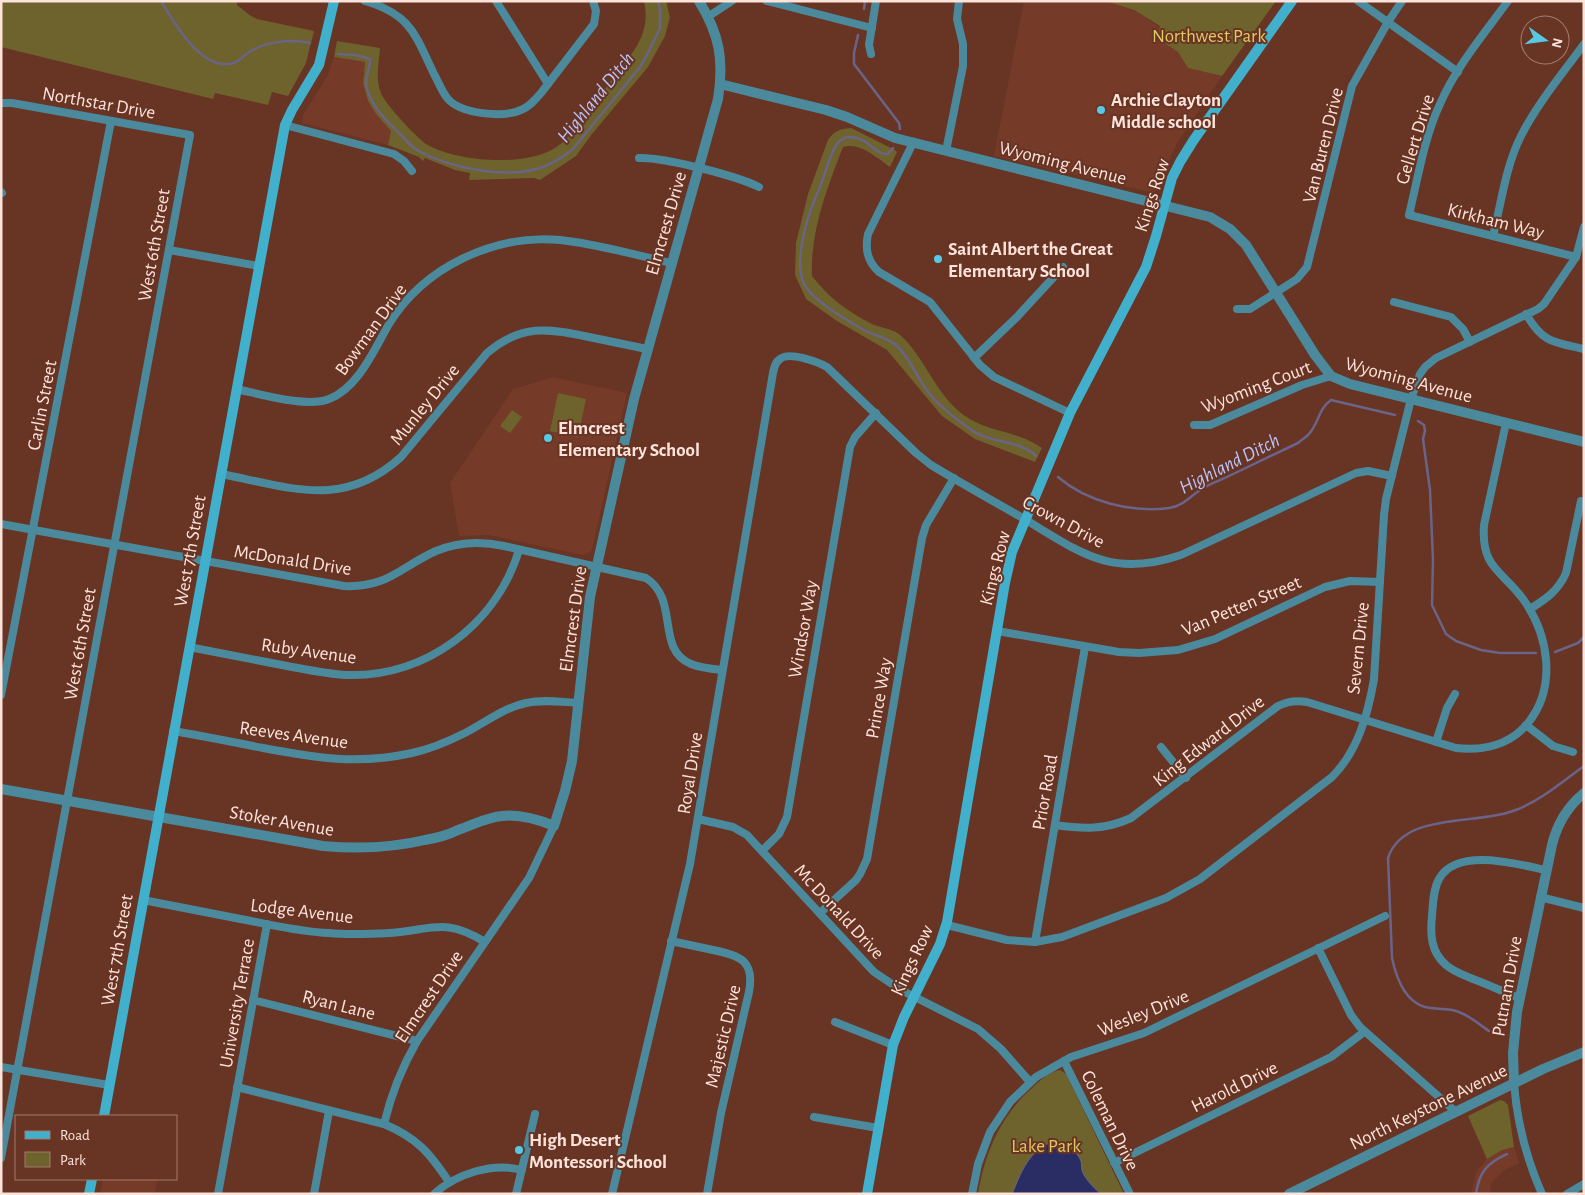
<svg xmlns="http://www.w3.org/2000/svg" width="1585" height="1195" font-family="'Alegreya Sans',sans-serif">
<rect width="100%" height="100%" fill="#683424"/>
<g fill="#763a28">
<path d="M1024 1H1105L1133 10 1160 27 1158 39 1178 52 1188 68 1222 76 1177 143 1154 193 994 156Z"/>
<path d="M334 57 365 62 363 83 368 101 376 114 391 131 388 145 302 123 303 115 328 75Z"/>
<path d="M553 377 627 393 592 550 589 553 582 555 489 535 459 536 450 483 513 389Z"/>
<path d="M1514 1147 1519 1163 1503 1171 1490 1185 1491 1194H1471L1476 1172 1487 1159 1502 1150Z"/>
<path d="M103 1179H157L155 1194H100Z"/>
</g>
<g fill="#6e632c">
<path d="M1 1H237V5L251 16 257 19 314 31 306 63 288 96 272 92 268 105 215 93 213 99 1 47Z"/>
<path d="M644 1H666L670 17 665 36 648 67 592 134 576 156 540 180 534 178 469 180 470 173 455 170 425 158 423 161 419 157 388 145 391 131 376 114 368 101 363 83 365 62 334 57 337 41 380 48C379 63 375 79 381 93 385 104 417 138 426 144 456 162 525 167 555 148 574 137 601 94 615 75 634 51 651 34 644 1Z"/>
<path d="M1105 1H1276L1222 76 1188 68 1178 52 1158 39 1160 26 1134 10Z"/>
<path d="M851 128 895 150 897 152 890 167C877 158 860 142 843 147 827 188 810 232 812 276 828 297 847 311 870 323 879 328 891 328 899 334 925 356 935 395 965 416 990 433 1016 430 1042 448L1035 462 975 439 942 416 887 350 837 321 806 299 795 275 796 243 808 194 828 140C834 131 840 129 851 128Z"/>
<path d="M558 393 586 399 578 437 550 431Z"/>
<path d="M512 410 522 417 510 433 500 426Z"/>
<path d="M1060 1070 1066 1074 1124 1194H978C985 1153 1000 1117 1031 1089 1039 1081 1049 1072 1060 1070Z"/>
<path d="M1500 1100 1504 1101 1508 1105 1514 1147 1502 1150 1487 1159 1468 1116Z"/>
</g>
<path fill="#2a2d64" stroke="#6a6488" d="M1049 1143C1062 1141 1076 1149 1081 1161 1082 1165 1081 1169 1083 1173 1087 1181 1094 1188 1101 1194H1012C1021 1173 1027 1154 1049 1143Z"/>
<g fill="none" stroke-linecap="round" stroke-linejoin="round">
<g stroke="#6a6488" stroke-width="2.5">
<path d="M161 1C174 22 202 73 234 63 240 61 244 55 249 52 267 41 290 39 310 43"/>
<path d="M864 9 865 1"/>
<path d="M858 35 854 53V64L899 123 900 129"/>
<path d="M338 54 356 55 370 59C371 69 363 78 367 89 373 109 388 122 403 137 408 142 411 147 417 150 449 168 505 179 540 168 553 164 563 157 573 149L640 67 647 55 660 28V9L658 1"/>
<path d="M893 148 888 154C878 155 871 144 862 140 837 128 832 153 826 170 823 180 819 189 815 199 806 220 794 262 804 284 812 300 848 321 864 330 875 336 890 338 898 347 909 358 916 374 925 388 937 405 956 419 973 431 992 444 1018 439 1036 456"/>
<path d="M1418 421 1424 425 1425 431 1423 439 1430 490 1433 560 1432 605 1446 634 1456 641 1481 650 1500 653H1536"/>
<path d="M1058 477C1087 502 1132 513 1169 508 1184 506 1192 494 1205 487 1212 483 1221 480 1229 476 1252 465 1275 454 1298 443 1301 440 1305 438 1308 435 1319 424 1318 409 1331 400L1395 415"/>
<path d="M1555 652 1578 643 1584 637"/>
<path d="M1489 1031C1480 1025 1470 1016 1459 1012 1447 1007 1436 1010 1425 1007 1404 1001 1396 977 1392 958L1388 858C1403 812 1476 825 1513 811 1539 802 1562 782 1584 766"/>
<path d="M1476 1194C1479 1172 1487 1163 1507 1154"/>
</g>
<g stroke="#4b8a9c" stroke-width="8">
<path d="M365 1C412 15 415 35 435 76 439 83 442 92 448 99 461 114 503 118 521 110 529 107 535 100 541 93L594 24 596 11 593 1"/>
<path d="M496 1 548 84"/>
<path d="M767 1 872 28"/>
<path d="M1358 1 1458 72"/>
<path d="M1508 1C1484 34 1456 67 1440 104 1424 138 1418 178 1409 215L1576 257"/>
<path d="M709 16 732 1"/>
<path d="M871 54 869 45 876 1"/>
<path d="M1 103H12L190 135 1 1158"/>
<path d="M285 125 394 154 404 161 412 171"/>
<path d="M913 143 868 234C865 249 867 261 879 272L930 302 980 365 994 377 1070 413"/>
<path d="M946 151 963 66V44L957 19 959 1"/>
<path d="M639 158C664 157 737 176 759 187"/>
<path d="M1 192 2 193"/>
<path d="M1493 236C1501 204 1506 165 1521 136 1537 104 1563 73 1584 44"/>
<path d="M169 250 259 266"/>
<path d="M1394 302 1451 317 1463 329 1470 342"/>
<path d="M1237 309H1250L1297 279 1307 267 1352 86 1388 22 1402 1"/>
<path d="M1526 314C1543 343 1553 342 1584 349"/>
<path d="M974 358 1016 318 1063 267"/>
<path d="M236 389C261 394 306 408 329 399 358 388 374 350 389 324 424 267 494 234 560 240 598 244 635 255 671 263"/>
<path d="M1194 425H1210L1302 385 1331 376"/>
<path d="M221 474C289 487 343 510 401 457L487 353C521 324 548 328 589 337 608 341 627 345 647 349"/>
<path d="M1 524 344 586C388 588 400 567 436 551 458 542 481 541 504 546L646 578C680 600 655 649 691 664 701 668 712 669 722 670"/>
<path d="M1530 609C1546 599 1558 591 1566 573L1581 501"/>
<path d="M997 631 1119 652 1139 653 1178 650 1215 639 1325 587 1350 581 1380 582"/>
<path d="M189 647C220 653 251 659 282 665 304 669 325 674 347 675 426 677 496 625 519 550"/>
<path d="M1 695 111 121"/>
<path d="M1526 725 1553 746 1573 752"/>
<path d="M173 731C203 736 233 742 263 748 316 758 358 765 412 753 431 749 449 741 465 733 486 722 503 708 526 703 543 699 561 702 579 703"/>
<path d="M1436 742 1447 708 1455 694"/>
<path d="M1161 747 1186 778"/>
<path d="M698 819 733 827 747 835 874 972 901 990 978 1029 1001 1049 1030 1082"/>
<path d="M1055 825C1083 829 1105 830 1131 818L1278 706C1288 701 1296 700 1307 702L1456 748C1483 751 1510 745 1528 723 1557 687 1549 635 1523 599 1502 570 1481 569 1484 525L1506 423"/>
<path d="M762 851 779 834 787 817 850 447 855 437 876 413"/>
<path d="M1540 897 1584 908"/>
<path d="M143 900C179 907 215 914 251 921 277 926 303 932 329 933 350 935 370 934 390 933 432 930 445 917 485 942"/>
<path d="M820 913 856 880 860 874 867 859 922 538 926 525 954 478"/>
<path d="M947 925 1007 940 1035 942 1062 937 1166 898 1200 879 1332 777C1358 751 1368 714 1374 679L1384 515 1386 499 1411 399 1420 374 1425 367 1436 358 1538 309 1544 304 1576 257 1584 227"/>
<path d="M671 941C685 944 699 947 713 950 740 956 755 960 749 992L721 1113 707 1194"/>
<path d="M1035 942 1085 647"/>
<path d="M1318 948 1351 1015 1360 1027 1456 1112"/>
<path d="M1519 998C1504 992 1489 985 1473 979 1464 975 1454 972 1446 965 1431 952 1430 935 1432 916 1433 904 1433 890 1439 879 1457 847 1517 864 1546 870"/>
<path d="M253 1000 417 1041"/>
<path d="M835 1022 893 1045"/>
<path d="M1064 1061 1130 1194"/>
<path d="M1 1067 109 1085"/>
<path d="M1514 1083C1517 1122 1526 1158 1542 1194"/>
<path d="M237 1087 384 1124C417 1138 429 1152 449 1182"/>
<path d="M814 1117 878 1128"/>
<path d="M384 1124C391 1095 402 1067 417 1041L529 878 554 826"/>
<path d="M1114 1163 1331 1057 1364 1032"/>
<path d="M218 1194 267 924"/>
<path d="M314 1194 329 1111"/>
<path d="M434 1194C456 1174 492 1162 522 1170"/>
<path d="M516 1194 535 1114"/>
<path d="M612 1194 690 864 773 373C774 368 775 362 780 359 789 351 818 362 827 367L916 453 931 465C961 483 991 500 1021 517 1080 552 1110 579 1181 555L1356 473 1368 471 1392 476"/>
<path d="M972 1194 978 1164 990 1132 1010 1102 1036 1077 1071 1057 1144 1033 1385 916"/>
<path d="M1567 1194 1584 1184"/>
</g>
<g stroke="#4b8a9c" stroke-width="10">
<path d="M720 84 826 110 847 117 895 138 1210 217 1230 229 1246 245 1315 355 1331 376 1350 384 1584 442"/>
<path d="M1 789 323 846C357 849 391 848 425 840 437 838 448 835 458 830 473 825 487 817 502 816 520 814 537 819 554 826L565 791 572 761 590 597 634 399 718 99C724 61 720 35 699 1"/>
<path d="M1514 1083 1513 1053 1517 1012 1552 845C1557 824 1567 807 1584 793"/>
<path d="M1289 1194 1543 1069 1584 1052"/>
</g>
<g stroke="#41b0cc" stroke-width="10">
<path d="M104 1116 285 125 292 110 319 65 334 1"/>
<path d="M89 1194 92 1179"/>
<path d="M867 1194 893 1045 904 1017 940 944 947 922 1005 583 1012 552 1070 413 1146 267 1156 236 1172 178 1180 162 1193 141 1292 1"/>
</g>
</g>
<g fill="#59c8e5" stroke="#683424" stroke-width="2">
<circle cx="1101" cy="110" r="5"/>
<circle cx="938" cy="259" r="5"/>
<circle cx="548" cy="438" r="5"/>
<circle cx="519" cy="1150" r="5"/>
</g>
<g text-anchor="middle" stroke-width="4" stroke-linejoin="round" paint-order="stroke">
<g font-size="19" fill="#dfc962" stroke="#683424">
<text x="1209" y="42">Northwest Park</text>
<text x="1046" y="1152">Lake Park</text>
</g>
<g font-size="19" font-weight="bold" fill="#fee3db" stroke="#683424" text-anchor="start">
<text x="1111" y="106">Archie Clayton<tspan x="1111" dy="22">Middle school</tspan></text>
<text x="948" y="255">Saint Albert the Great<tspan x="948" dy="22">Elementary School</tspan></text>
<text x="558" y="434">Elmcrest<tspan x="558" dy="22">Elementary School</tspan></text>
<text x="529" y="1146">High Desert<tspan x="529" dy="22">Montessori School</tspan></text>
</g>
<g font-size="19" fill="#fee3db" stroke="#683424">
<text transform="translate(99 102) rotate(10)" y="7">Northstar Drive</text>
<text transform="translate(1414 139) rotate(-73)" y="7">Gellert Drive</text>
<text transform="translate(1322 145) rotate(-76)" y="7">Van Buren Drive</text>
<text transform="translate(1063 162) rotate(14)" y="7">Wyoming Avenue</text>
<text transform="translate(1151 195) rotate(-72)" y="7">Kings Row</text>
<text transform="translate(1496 220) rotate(14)" y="7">Kirkham Way</text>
<text transform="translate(665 223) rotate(-74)" y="7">Elmcrest Drive</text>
<text transform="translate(153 245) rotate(-80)" y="7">West 6th Street</text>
<text transform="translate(370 329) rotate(-54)" y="7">Bowman Drive</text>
<text transform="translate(1409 379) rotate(15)" y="7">Wyoming Avenue</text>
<text transform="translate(1256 386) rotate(-21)" y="7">Wyoming Court</text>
<text transform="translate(424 404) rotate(-51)" y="7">Munley Drive</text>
<text transform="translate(41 405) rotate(-79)" y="7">Carlin Street</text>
<text transform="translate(1064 521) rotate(28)" y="7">Crown Drive</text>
<text transform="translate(189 551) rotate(-80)" y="7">West 7th Street</text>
<text transform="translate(293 559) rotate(9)" y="7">McDonald Drive</text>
<text transform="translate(994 568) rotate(-76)" y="7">Kings Row</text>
<text transform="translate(1241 605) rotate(-23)" y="7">Van Petten Street</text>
<text transform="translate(572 619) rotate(-82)" y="7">Elmcrest Drive</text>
<text transform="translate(802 629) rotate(-80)" y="7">Windsor Way</text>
<text transform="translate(79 644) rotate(-80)" y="7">West 6th Street</text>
<text transform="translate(1357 648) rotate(-84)" y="7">Severn Drive</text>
<text transform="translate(309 650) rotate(8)" y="7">Ruby Avenue</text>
<text transform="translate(878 698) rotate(-80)" y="7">Prince Way</text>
<text transform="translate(294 734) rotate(8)" y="7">Reeves Avenue</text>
<text transform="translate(1208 740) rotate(-38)" y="7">King Edward Drive</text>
<text transform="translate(689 773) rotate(-81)" y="7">Royal Drive</text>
<text transform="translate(1044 792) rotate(-80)" y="7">Prior Road</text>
<text transform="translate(282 820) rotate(10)" y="7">Stoker Avenue</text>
<text transform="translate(302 910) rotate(7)" y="7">Lodge Avenue</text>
<text transform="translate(840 911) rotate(47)" y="7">Mc Donald Drive</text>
<text transform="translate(116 950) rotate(-80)" y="7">West 7th Street</text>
<text transform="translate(911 960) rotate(-65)" y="7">Kings Row</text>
<text transform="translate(1506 986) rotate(-80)" y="7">Putnam Drive</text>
<text transform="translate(428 996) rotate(-56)" y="7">Elmcrest Drive</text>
<text transform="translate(236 1003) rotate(-80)" y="7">University Terrace</text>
<text transform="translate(339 1004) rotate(14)" y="7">Ryan Lane</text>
<text transform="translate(1143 1012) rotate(-22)" y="7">Wesley Drive</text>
<text transform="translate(722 1036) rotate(-77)" y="7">Majestic Drive</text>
<text transform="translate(1234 1086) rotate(-26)" y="7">Harold Drive</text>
<text transform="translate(1428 1106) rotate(-26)" y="7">North Keystone Avenue</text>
<text transform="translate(1111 1120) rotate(64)" y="7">Coleman Drive</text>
</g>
<g font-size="20" font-style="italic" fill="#bbc4f9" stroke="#683424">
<text transform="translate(595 97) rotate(-51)" y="7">Highland Ditch</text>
<text transform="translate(1229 463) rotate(-27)" y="7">Highland Ditch</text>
</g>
</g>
<rect width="1585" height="1195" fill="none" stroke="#fee3db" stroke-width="5"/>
<rect x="15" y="1115" width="162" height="65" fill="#683424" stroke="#a47a6d"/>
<rect x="25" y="1131" width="25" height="8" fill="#41b0cc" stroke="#a47a6d"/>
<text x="60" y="1140" font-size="15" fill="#fee3db">Road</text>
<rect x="25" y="1152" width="25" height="15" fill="#6e632c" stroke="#a47a6d"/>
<text x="60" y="1165" font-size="15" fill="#fee3db">Park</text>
<g transform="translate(1545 40) rotate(104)"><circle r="24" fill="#683424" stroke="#a47a6d"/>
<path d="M0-4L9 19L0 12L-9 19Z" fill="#59c8e5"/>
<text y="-8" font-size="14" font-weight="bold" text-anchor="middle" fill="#fee3db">N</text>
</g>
</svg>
